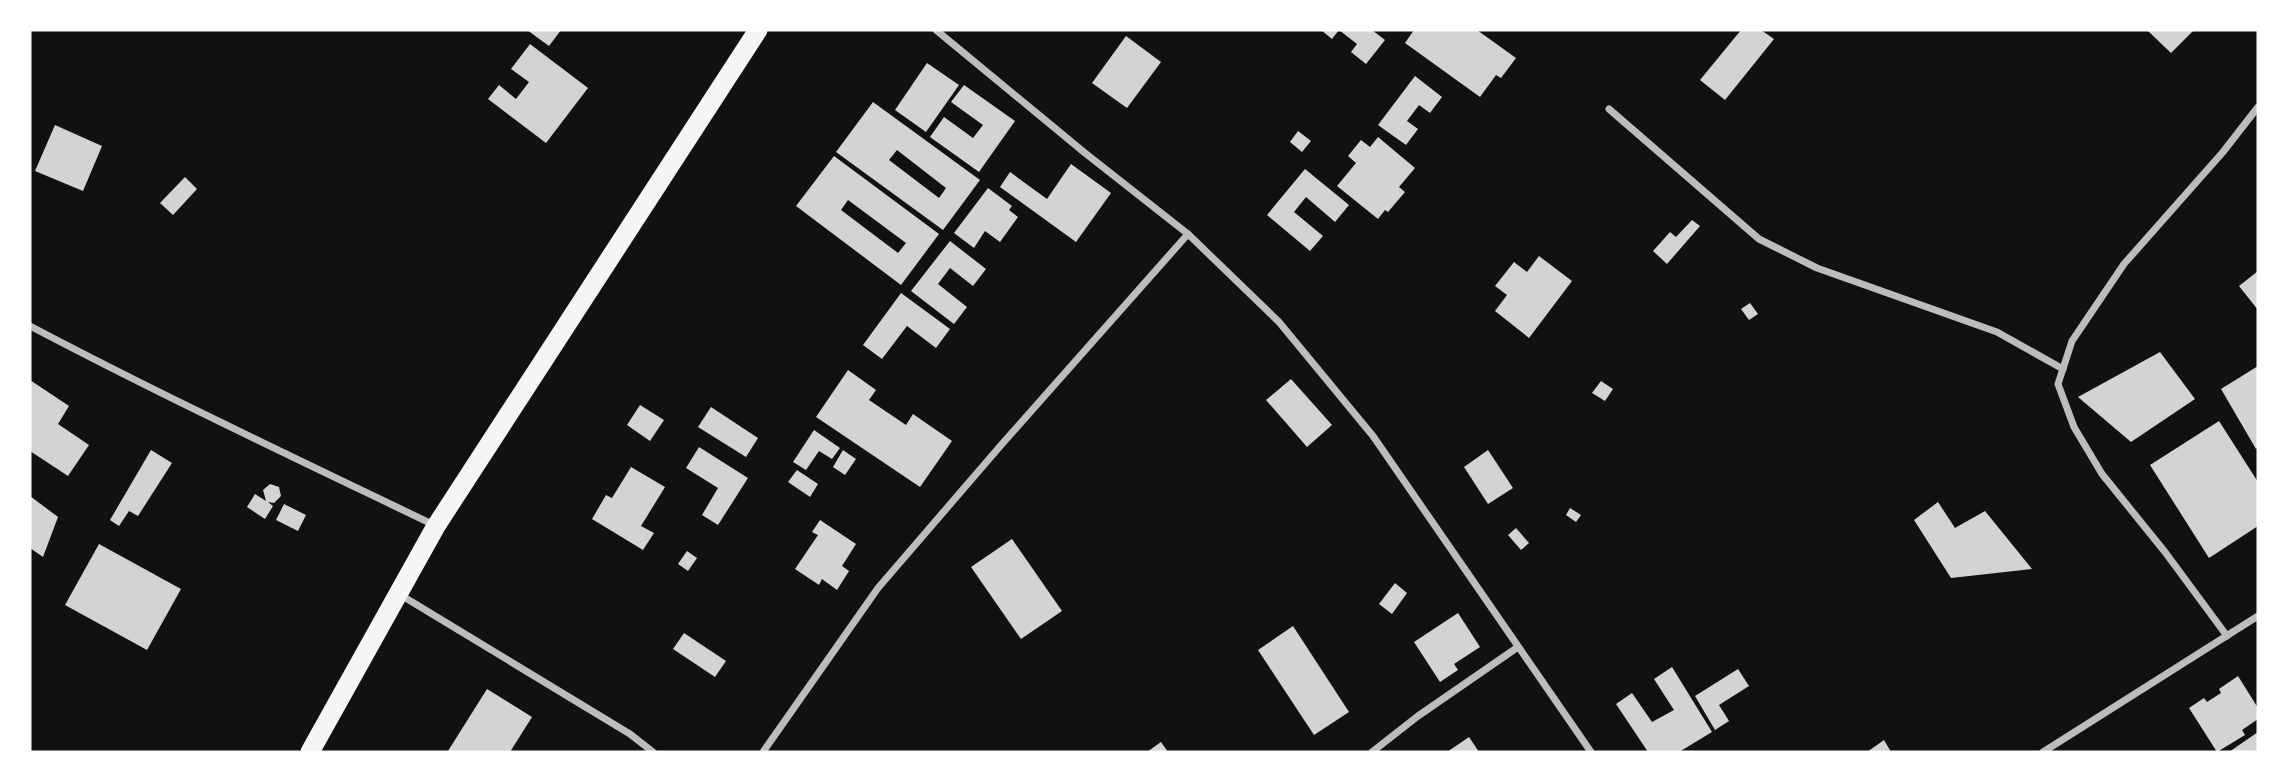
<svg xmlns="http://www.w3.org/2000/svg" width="2288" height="782" font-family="'Roboto Serif',serif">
<rect width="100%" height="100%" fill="#111"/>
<g fill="#d3d3d3" fill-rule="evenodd">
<path d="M527 30H561L549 46Z"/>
<path d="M1321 30H1372L1385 40 1366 64 1351 52 1357 44 1339 30 1332 39Z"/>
<path d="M1414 30H1477L1516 58 1501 78 1496 75 1480 97 1405 43Z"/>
<path d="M1741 30H1761L1774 39 1725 100 1700 80Z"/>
<path d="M2147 30H2194L2171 53Z"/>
<path d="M1126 36 1161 62 1127 108 1092 83Z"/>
<path d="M530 44 588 88 546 143 488 99 499 85 516 99 529 82 511 69Z"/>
<path d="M927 63 959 85 926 132 895 110Z"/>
<path d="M1415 76 1442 97 1430 113 1419 105 1407 121 1418 129 1406 145 1378 125Z"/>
<path d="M964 85 1015 121 979 172 930 137 944 117 973 138 983 125 951 102Z"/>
<path d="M873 102 980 180 943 230 836 152ZM897 150 946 188 939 198 889 160Z"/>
<path d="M55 125 102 146 83 191 35 171Z"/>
<path d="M1298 131 1311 141 1302 152 1290 142Z"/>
<path d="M1378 137 1415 168 1399 187 1405 192 1388 212 1385 210 1378 219 1337 186 1356 163 1348 156 1361 140 1370 147Z"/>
<path d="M834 156 939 234 901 285 796 206ZM848 200 906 243 898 253 841 210Z"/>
<path d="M1071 164 1111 193 1076 242 1000 187 1010 172 1047 199Z"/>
<path d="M1305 169 1349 205 1335 222 1306 197 1294 212 1323 236 1310 251 1267 215Z"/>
<path d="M185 177 197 189 173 215 160 203Z"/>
<path d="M988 188 1012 206 1009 210 1018 217 1000 242 985 231 974 248 954 233Z"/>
<path d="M1692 220 1700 226 1667 264 1653 251 1670 232 1676 237Z"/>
<path d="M950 241 986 269 973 286 950 268 938 284 967 307 954 324 911 291Z"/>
<path d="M1539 256 1572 281 1529 338 1495 311 1507 295 1495 286 1514 262 1527 272Z"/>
<path d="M2258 271V310L2239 286Z"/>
<path d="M901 293 950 329 936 348 907 326 882 359 863 345Z"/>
<path d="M1750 303 1758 314 1749 320 1741 309Z"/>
<path d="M2160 352 2195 399 2131 442 2078 397Z"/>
<path d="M2258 366V447L2256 449 2221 389Z"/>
<path d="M848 370 876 390 869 400 906 425 913 414 952 441 920 487 816 417Z"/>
<path d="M1291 379 1332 425 1307 447 1266 400Z"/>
<path d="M30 380 69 406 58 424 89 445 68 476 30 451Z"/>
<path d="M1601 381 1613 389 1605 401 1592 393Z"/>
<path d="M640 405 664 420 650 441 627 425Z"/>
<path d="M711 407 758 438 746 457 698 427Z"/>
<path d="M2219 421 2258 482V526L2209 558 2150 465Z"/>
<path d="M814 430 840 448 832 459 819 451 806 470 793 462Z"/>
<path d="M699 447 748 478 718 525 702 515 718 488 686 468Z"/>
<path d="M151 450 172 463 138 516 129 511 119 526 110 520Z"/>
<path d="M843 450 856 459 845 475 833 467Z"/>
<path d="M1488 450 1513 488 1488 504 1464 467Z"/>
<path d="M631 467 665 487 641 526 654 533 643 550 592 519 606 495 612 498Z"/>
<path d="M797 470 818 484 810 497 788 482Z"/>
<path d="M270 484 279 487 281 496 274 503 268 502 273 506 265 519 247 507 255 494 266 501 263 490Z"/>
<path d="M30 496 58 517 43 557 30 548Z"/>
<path d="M1938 502 1955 528 1985 511 2032 569 1951 578 1914 520Z"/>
<path d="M284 504 306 515 298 531 276 520Z"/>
<path d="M1570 508 1581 515 1576 522 1566 515Z"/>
<path d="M820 520 856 544 842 566 849 571 837 590 822 579 819 585 795 569 818 535 812 532Z"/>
<path d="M1516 528 1529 543 1521 550 1508 535Z"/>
<path d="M1012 539 1062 611 1021 639 971 567Z"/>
<path d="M99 544 181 589 147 650 65 605Z"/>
<path d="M687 551 697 558 688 571 678 564Z"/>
<path d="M1395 583 1407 593 1392 614 1379 604Z"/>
<path d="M1458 613 1480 647 1454 664 1458 670 1440 682 1414 642Z"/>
<path d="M1293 626 1349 712 1314 735 1258 650Z"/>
<path d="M684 633 726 661 715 677 673 649Z"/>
<path d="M1672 667 1712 732 1679 752H1648L1616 704 1632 693 1652 722 1674 710 1654 679Z"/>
<path d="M1738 669 1749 686 1719 705 1729 721 1715 730 1695 696Z"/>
<path d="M2238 676 2258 708V719L2242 730 2245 735 2217 752 2189 708 2204 698 2207 702 2221 693 2219 689Z"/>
<path d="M487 689 532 717 510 752H450L448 751Z"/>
<path d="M2258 732V752H2229Z"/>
<path d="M1469 737 1479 752H1447Z"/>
<path d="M1884 740 1891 752H1867Z"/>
<path d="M1161 742 1168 752H1147Z"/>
</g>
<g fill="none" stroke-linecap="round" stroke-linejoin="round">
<g stroke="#bcbcbc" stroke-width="7">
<path d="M936 30 1085 153 1188 234 1279 322 1373 436 1591 752"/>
<path d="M1609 109 1759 239 1817 268 1997 332 2063 369"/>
<path d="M30 326C163 396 299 460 434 525"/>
<path d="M399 594 630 734 653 752"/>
<path d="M2227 636 2165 552 2102 474 2074 427 2058 384 2072 341 2124 264 2223 152 2258 107"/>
<path d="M763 752 878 588 1002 444 1188 234"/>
<path d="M1372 752 1418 716 1518 647"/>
<path d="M2043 752 2258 616"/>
</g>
<path stroke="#f5f5f5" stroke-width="19" d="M310 752 436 526 758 30"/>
</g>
<rect width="2288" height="782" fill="none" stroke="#ffffff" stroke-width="63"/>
</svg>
